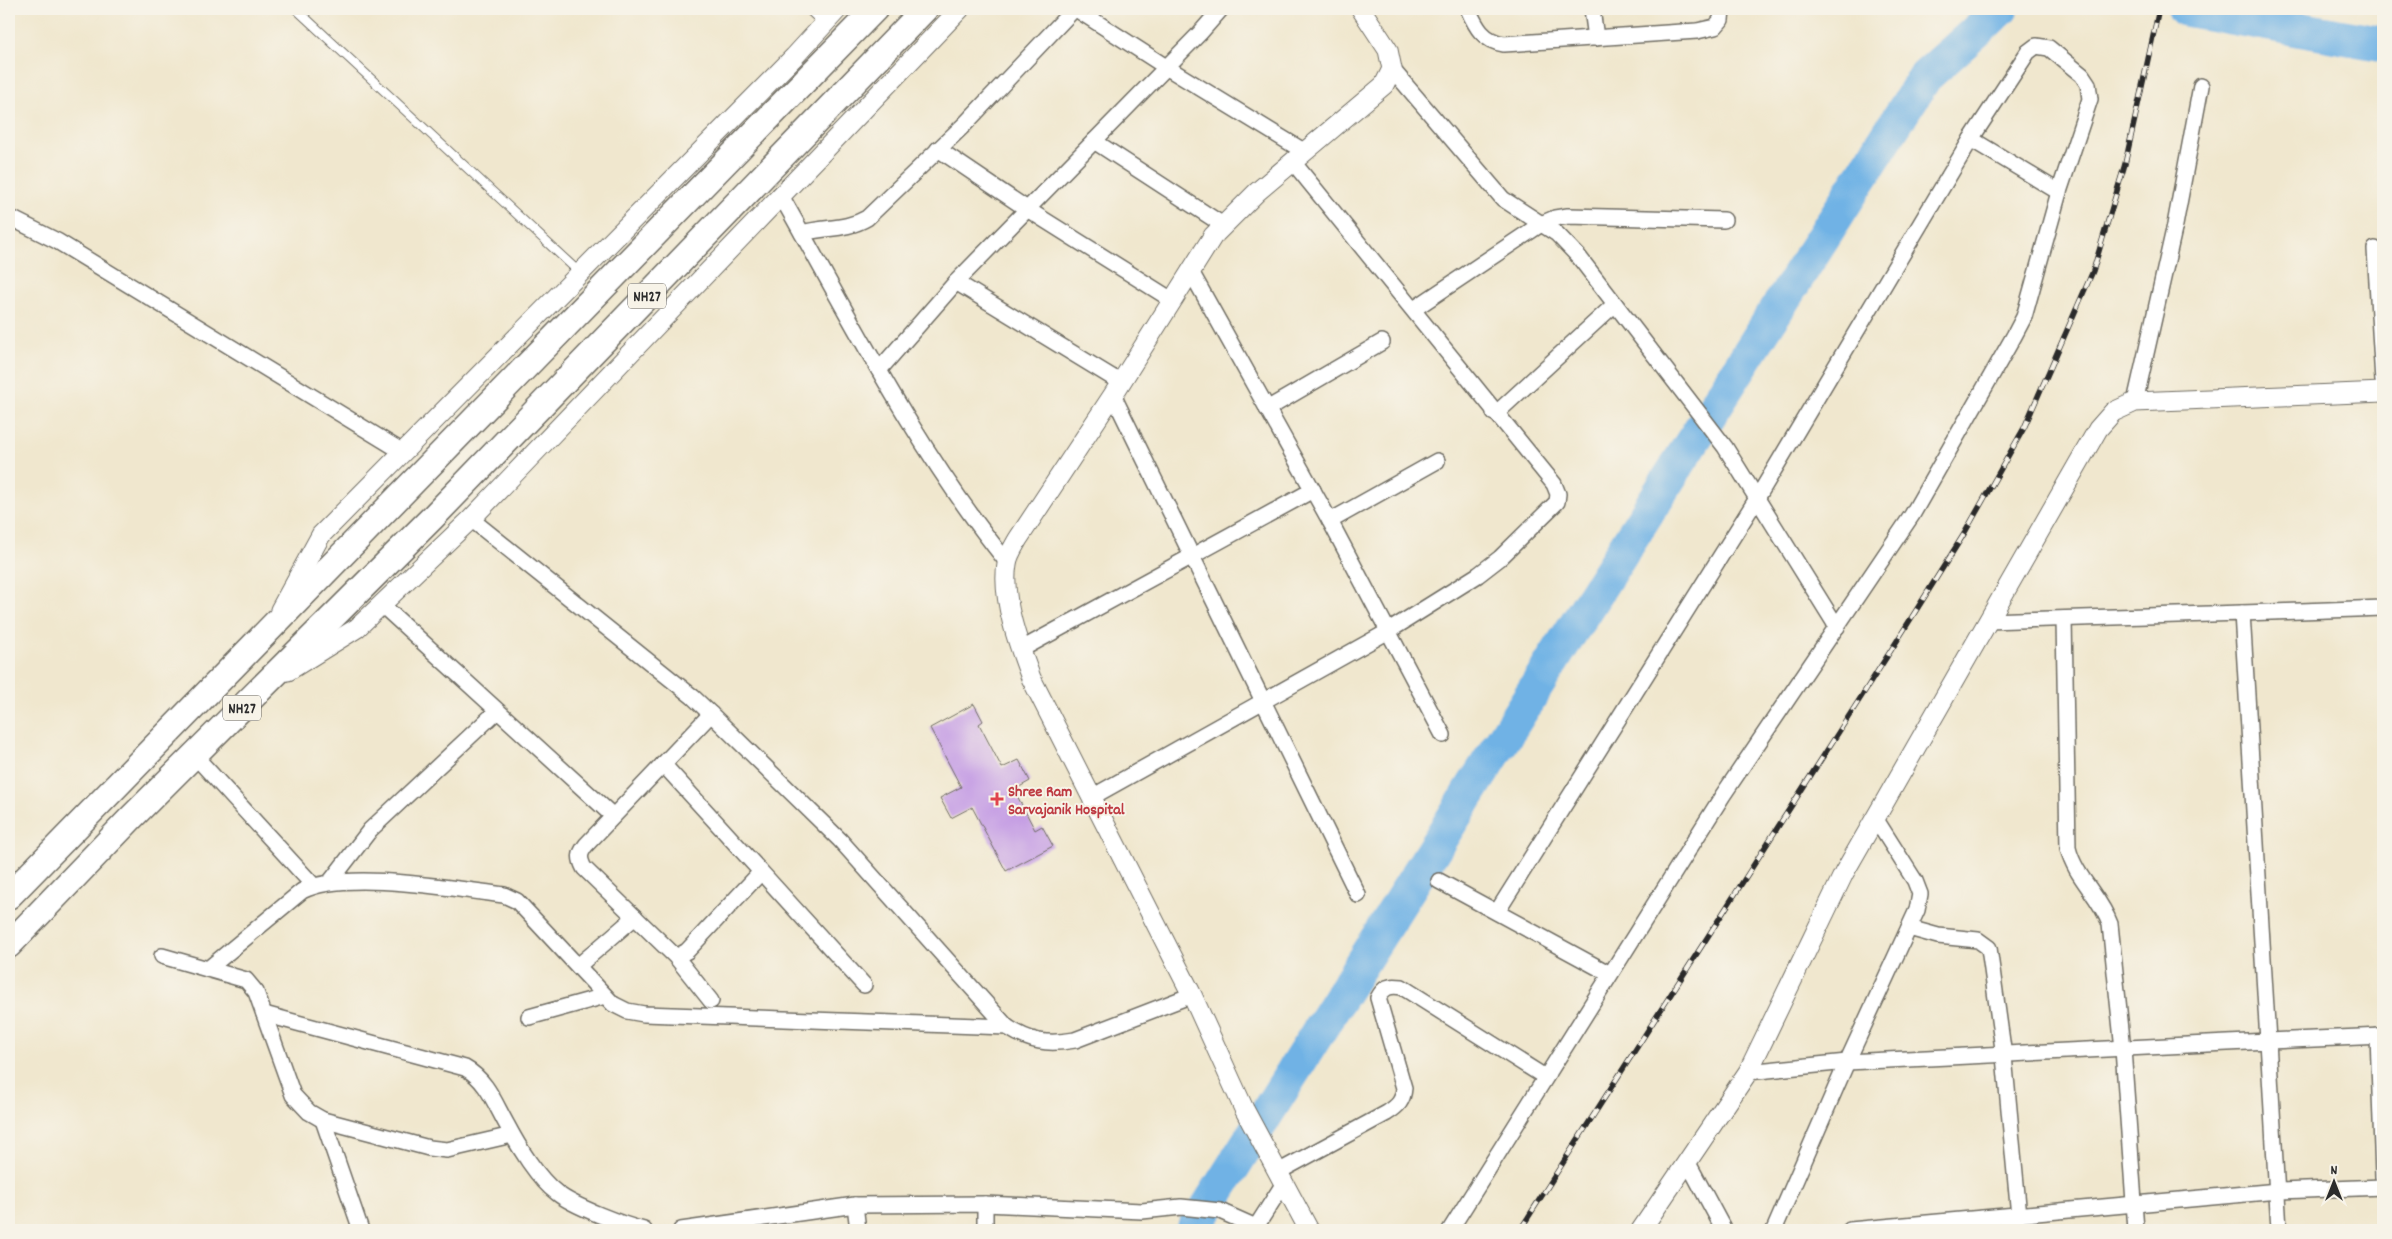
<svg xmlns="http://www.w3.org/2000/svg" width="2392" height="1239" font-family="Dekko,sans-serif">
<rect width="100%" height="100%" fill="#f7f3e8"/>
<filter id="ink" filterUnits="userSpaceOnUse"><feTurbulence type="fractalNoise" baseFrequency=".02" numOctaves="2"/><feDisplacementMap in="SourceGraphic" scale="10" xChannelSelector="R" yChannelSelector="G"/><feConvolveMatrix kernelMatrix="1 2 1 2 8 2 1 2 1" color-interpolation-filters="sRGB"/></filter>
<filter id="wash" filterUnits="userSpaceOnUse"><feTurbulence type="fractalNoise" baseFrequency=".0096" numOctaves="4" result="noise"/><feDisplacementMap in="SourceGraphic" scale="20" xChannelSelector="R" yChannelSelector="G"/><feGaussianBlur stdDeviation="1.12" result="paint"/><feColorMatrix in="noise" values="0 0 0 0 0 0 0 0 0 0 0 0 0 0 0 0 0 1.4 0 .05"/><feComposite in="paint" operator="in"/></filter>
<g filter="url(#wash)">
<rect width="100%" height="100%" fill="#f0e7ce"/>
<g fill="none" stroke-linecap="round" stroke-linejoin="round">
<g stroke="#70b2e5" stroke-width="35">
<path d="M2185 9 2383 44"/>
<path d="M1193 1230 1560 649 1925 77 2001 9"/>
</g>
</g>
<g id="blocks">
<path fill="#c49ce4" d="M974 704 983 721 979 724 1002 768 1019 760 1030 781 1014 790 1035 830 1042 826 1053 846 1006 871 972 807 951 818 940 798 961 787 930 728Z"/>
</g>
</g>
<g filter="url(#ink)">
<use href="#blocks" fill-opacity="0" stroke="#706d64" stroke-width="1"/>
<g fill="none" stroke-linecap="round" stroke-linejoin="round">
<g stroke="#706d64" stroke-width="10">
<g id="service">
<path d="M296 9 580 273"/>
<path d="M808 9 824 24"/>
</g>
</g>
<g stroke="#706d64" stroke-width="18">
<g id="minor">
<path d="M1076 9 1166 67 1305 152"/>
<path d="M1468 9C1476 27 1483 41 1504 44L1697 31 1715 27 1721 20 1722 9"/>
<path d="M1592 9 1596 38"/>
<path d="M1392 69 1503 199 1557 234 1579 257 1725 447 1837 627"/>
<path d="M1971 139 2059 192"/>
<path d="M1094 141 1223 225"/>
<path d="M938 149 1027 209 1172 300"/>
<path d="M780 194C851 319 917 451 1007 562"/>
<path d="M9 217 57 241 403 452"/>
<path d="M802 233C824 227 847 230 867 218L965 124 1074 9"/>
<path d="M2375 249 2383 381"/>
<path d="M1190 270 1330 521 1443 735"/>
<path d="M956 282 1120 382"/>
<path d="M1414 309 1541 224 1555 218 1568 216 1724 220"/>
<path d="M880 369 956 282 1200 33 1221 9"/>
<path d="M1113 395 1358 895"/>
<path d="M2135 402 2175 225 2201 86"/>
<path d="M1267 409 1382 342"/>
<path d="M1494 413 1502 408 1615 304"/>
<path d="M471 519 693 697 711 714 840 840 1007 1027C1030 1042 1047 1045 1075 1040L1192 995"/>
<path d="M1330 521 1437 461"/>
<path d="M382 605 613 816"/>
<path d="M2242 613 2383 608"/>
<path d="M2064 619 2068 848C2075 877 2100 896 2110 924L2123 1049 2136 1230"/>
<path d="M1988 621 2242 613 2268 1041 2383 1036"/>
<path d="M1020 650 1313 490"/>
<path d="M711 714 586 845C579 854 579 858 584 868L676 957 687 951 761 872"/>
<path d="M194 755 313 885"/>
<path d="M663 764 864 985"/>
<path d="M1092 797 1387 632 1478 575 1500 558 1557 502 1558 494 1554 484 1293 162"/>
<path d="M1439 881 1610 974"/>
<path d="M330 882 370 830 497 711"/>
<path d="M1909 928 1938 936 1978 940 1989 948 2004 1056 2019 1216"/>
<path d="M162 956 246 980 256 992 293 1095 309 1112 323 1120 429 1148 447 1150 512 1135"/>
<path d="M676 957 711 1001"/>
<path d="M578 966 635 917"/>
<path d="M208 969 302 891C343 869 455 889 504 895L517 901 613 1004 627 1011 644 1014 1007 1027"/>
<path d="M264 1014 465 1068C487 1080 495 1104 507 1125 518 1146 538 1179 557 1193 573 1206 623 1225 644 1230"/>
<path d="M529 1017 605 996"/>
<path d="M2378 1036 2383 1177"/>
<path d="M1748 1072 1847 1062 2268 1041 2279 1230"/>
<path d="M323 1120 361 1230"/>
<path d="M1687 1161 1724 1230"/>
<path d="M1278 1172 1387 1113C1398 1106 1403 1101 1404 1088L1378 998C1384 987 1389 985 1402 987L1545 1077"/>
<path d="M855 1205 858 1230"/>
<path d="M681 1230 855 1205 985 1204 1142 1211 1181 1207 1220 1211 1256 1227"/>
<path d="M985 1230V1204"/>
<path d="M1254 1230 1284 1183"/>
<path d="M1450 1230 1723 795 1912 515 2014 336 2024 317 2059 192 2090 99 2088 84 2082 75 2049 48 2036 46 2028 52 1971 139 1756 500 1497 912"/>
<path d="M1774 1230 1847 1062 1917 910 1920 894 1915 881 1875 818"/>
<path d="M1850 1230 2278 1191 2383 1187"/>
</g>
</g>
<g stroke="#706d64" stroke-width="21">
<g id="tertiary">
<path d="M280 610 321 535 794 57 838 9"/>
<path d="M288 671 357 628 471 519 960 9"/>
<path d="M1309 1230 1244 1109 1192 995 1031 678C1019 646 1001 598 1007 564 1008 555 1014 546 1018 539L1113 395 1213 236 1257 192 1384 85 1392 69 1388 50 1361 9"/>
<path d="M1641 1230 1748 1072 1844 873 2098 429 2113 412 2135 402 2383 392"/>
</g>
</g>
<g stroke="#706d64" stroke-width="28">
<g id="trunk">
<path d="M9 896 875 9"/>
<path d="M9 945 131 818 433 517 925 9"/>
</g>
</g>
<use href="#service" stroke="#fff" stroke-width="8"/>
<use href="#minor" stroke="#fff" stroke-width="15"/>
<use href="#tertiary" stroke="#fff" stroke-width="19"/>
<use href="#trunk" stroke="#fff" stroke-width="25"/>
<g stroke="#2b2b2b" stroke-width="5.5">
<path id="rail" d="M1520 1230 1895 644 1964 534 2024 428 2093 271 2125 164 2159 9"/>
</g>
<use href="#rail" stroke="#f7f3e8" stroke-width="4" stroke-dasharray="11" stroke-linecap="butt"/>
</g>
</g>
<path fill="#e0444e" stroke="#f7f3e8" stroke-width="2" d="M994.5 791.5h5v5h5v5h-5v5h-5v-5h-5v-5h5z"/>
<g text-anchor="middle" stroke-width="4" stroke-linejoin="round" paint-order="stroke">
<g fill="#f7f3e8" stroke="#686764" stroke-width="1">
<rect x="628" y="283.5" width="38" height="25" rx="4"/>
<rect x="223" y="695.5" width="38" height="25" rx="4"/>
</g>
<g font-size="15" font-weight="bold" fill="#2b2b2b">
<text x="647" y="301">NH27</text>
<text x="242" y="713">NH27</text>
</g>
<g font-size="16" font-weight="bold" fill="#be3a42" stroke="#f7f3e8" text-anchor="start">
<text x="1008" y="796">Shree Ram<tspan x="1008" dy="18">Sarvajanik Hospital</tspan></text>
</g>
</g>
<rect width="2392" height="1239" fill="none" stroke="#f7f3e8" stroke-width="30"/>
<g transform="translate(2334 1182)" stroke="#f7f3e8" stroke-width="4" paint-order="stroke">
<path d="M0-4L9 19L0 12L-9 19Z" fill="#2b2b2b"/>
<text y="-8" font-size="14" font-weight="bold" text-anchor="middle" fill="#2b2b2b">N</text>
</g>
</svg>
